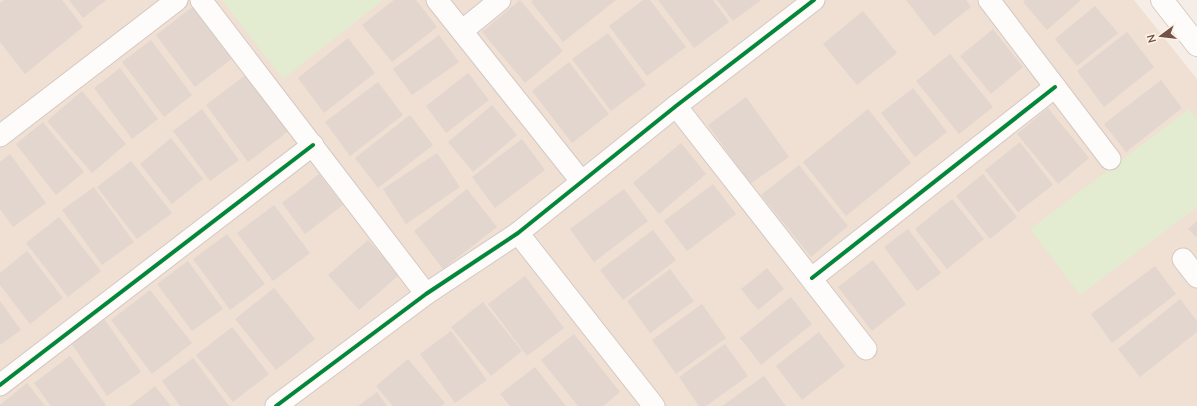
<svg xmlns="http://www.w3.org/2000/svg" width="1197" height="406" font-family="'Nunito Sans',sans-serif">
<rect width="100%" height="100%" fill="#f6eee6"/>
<path fill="#efe0d3" d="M0 0H1134L1197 79V406H0Z"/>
<g fill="#e3ebd1">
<path d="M222 0H383L283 79Z"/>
<path d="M1189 109 1197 120V207L1080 295 1030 229Z"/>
</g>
<g fill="#e2d6ce">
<path d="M4 0H62L83 27 25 74 0 42V3Z"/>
<path d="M69 0H106L83 18Z"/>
<path d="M394 0H416L437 27 392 62 362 25Z"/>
<path d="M520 0 563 51 525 83 482 32Z"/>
<path d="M533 0H616L563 42 531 2Z"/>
<path d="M643 0H650L686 47 647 76 609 26Z"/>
<path d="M658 0H713L729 22 694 48Z"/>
<path d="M717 0H761L733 21Z"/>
<path d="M906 0H966L971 7 934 36Z"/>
<path d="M1025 0H1081L1047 30 1023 2Z"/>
<path d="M195 5 234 57 195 87 156 35Z"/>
<path d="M1095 6 1118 33 1077 66 1055 39Z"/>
<path d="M863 11 897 53 857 85 823 44Z"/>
<path d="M993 29 1023 67 991 94 960 56Z"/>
<path d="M1127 32 1154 67 1104 107 1077 71Z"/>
<path d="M608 33 646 85 611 111 572 59Z"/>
<path d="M439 35 459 62 412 95 393 69Z"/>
<path d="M348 38 375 73 324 113 298 78Z"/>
<path d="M151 40 192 95 164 117 122 62Z"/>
<path d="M950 54 993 107 959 134 916 81Z"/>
<path d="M569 62 609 114 572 143 532 91Z"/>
<path d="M120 68 158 119 132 139 94 88Z"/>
<path d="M248 73 290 130 248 162 206 105Z"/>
<path d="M468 73 489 100 446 133 426 106Z"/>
<path d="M1161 80 1182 108 1126 152 1104 124Z"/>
<path d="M378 82 403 115 350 156 325 122Z"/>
<path d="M913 88 947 132 915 157 881 113Z"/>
<path d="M82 91 126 144 92 173 47 121Z"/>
<path d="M746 97 789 157 750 184 708 125Z"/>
<path d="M492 105 517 135 473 172 448 142Z"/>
<path d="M1048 108 1089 158 1058 184 1017 134Z"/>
<path d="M202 109 239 160 210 181 173 131Z"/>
<path d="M868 109 911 163 846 216 803 162Z"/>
<path d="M410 115 433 145 378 188 355 158Z"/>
<path d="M43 122 84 172 56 195 16 144Z"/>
<path d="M171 138 203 179 172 204 140 164Z"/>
<path d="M522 139 545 170 495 208 472 177Z"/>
<path d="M1020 142 1053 185 1018 212 985 170Z"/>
<path d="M681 143 706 174 659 214 633 183Z"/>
<path d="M437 153 460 187 406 224 383 189Z"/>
<path d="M10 154 46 203 13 227 0 209V162Z"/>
<path d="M131 161 172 213 137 239 97 187Z"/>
<path d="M799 165 848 226 811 257 761 195Z"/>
<path d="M319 174 343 205 305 234 282 203Z"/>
<path d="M983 174 1017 217 990 239 956 196Z"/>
<path d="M713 184 736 214 687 251 664 221Z"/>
<path d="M94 187 134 242 102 265 62 210Z"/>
<path d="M467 189 497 227 443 269 414 231Z"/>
<path d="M624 189 648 221 594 262 570 229Z"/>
<path d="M952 199 984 239 947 269 915 229Z"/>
<path d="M274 205 310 253 273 281 237 233Z"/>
<path d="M59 217 101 271 68 297 26 243Z"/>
<path d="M1197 221V238L1188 229Z"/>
<path d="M908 229 941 273 917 291 884 247Z"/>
<path d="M653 230 676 260 623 300 600 270Z"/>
<path d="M227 234 265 284 230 310 193 259Z"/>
<path d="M368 240 399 275 359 310 328 275Z"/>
<path d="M27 251 63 298 30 324 0 285V273Z"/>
<path d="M873 260 906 304 872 331 838 287Z"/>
<path d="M188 261 223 309 192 331 157 284Z"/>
<path d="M1155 266 1176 294 1112 343 1091 314Z"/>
<path d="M767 268 784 289 758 310 741 289Z"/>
<path d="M670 269 694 301 650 333 627 301Z"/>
<path d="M525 276 564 328 527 356 488 304Z"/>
<path d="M274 288 315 339 276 370 235 319Z"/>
<path d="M150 290 192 343 152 374 111 320Z"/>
<path d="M791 297 812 324 761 365 740 338Z"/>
<path d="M1180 299 1197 321V332L1140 377 1118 349Z"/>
<path d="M0 301 21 330 0 345Z"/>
<path d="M483 302 522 351 491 376 451 327Z"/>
<path d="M702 304 726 338 676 374 652 340Z"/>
<path d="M105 320 141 372 107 396 71 343Z"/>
<path d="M232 327 269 374 233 402 196 355Z"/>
<path d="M451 331 487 380 455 403 420 354Z"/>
<path d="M819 332 845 366 802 400 776 366Z"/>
<path d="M574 334 620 392 603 406H578L541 360Z"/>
<path d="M725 344 748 376 706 406H699L679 377Z"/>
<path d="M70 356 106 405 105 406H51L34 383Z"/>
<path d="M193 358 229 406H180L162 381Z"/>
<path d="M408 359 445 403 442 406H393L376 386Z"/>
<path d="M535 367 566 406H510L500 394Z"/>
<path d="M764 376 786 406H722Z"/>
<path d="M27 383 45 406H0V405Z"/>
<path d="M155 386 171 406H130Z"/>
<path d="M377 392 387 406H358Z"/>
</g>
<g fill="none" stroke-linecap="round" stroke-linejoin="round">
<g stroke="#d4c9c2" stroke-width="23">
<g id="street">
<path d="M201 0 426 294"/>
<path d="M437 0 581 181"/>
<path d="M989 0 1110 159"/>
<path d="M462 31 500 0"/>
<path d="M676 106 866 349"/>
<path d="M0 136 177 0"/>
<path d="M518 233 654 406"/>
<path d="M1183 259 1197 277"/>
<path d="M812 278 1055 87"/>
<path d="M0 385 313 145"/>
<path d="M276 406 426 294 518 233 676 106 814 0"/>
</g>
</g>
<g stroke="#d6cbc3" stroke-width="24">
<path id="secondary" d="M1162 0 1197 45"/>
</g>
<use href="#street" stroke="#fefcfb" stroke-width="21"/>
<use href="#secondary" stroke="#fefcfb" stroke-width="22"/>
<g stroke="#fff3e6" stroke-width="6">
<g id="cycleway">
<path d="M812 278 1055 87"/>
<path d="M0 385 313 145"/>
<path d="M276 406 426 294 518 233 676 106 814 0"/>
</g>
</g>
<use href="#cycleway" stroke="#00873e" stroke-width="4"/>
</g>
<g transform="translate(1161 36) rotate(255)" stroke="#fff3e6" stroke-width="3" paint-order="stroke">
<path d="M0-3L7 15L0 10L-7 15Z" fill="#725348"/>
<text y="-6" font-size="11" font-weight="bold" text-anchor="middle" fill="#725348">N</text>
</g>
</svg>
